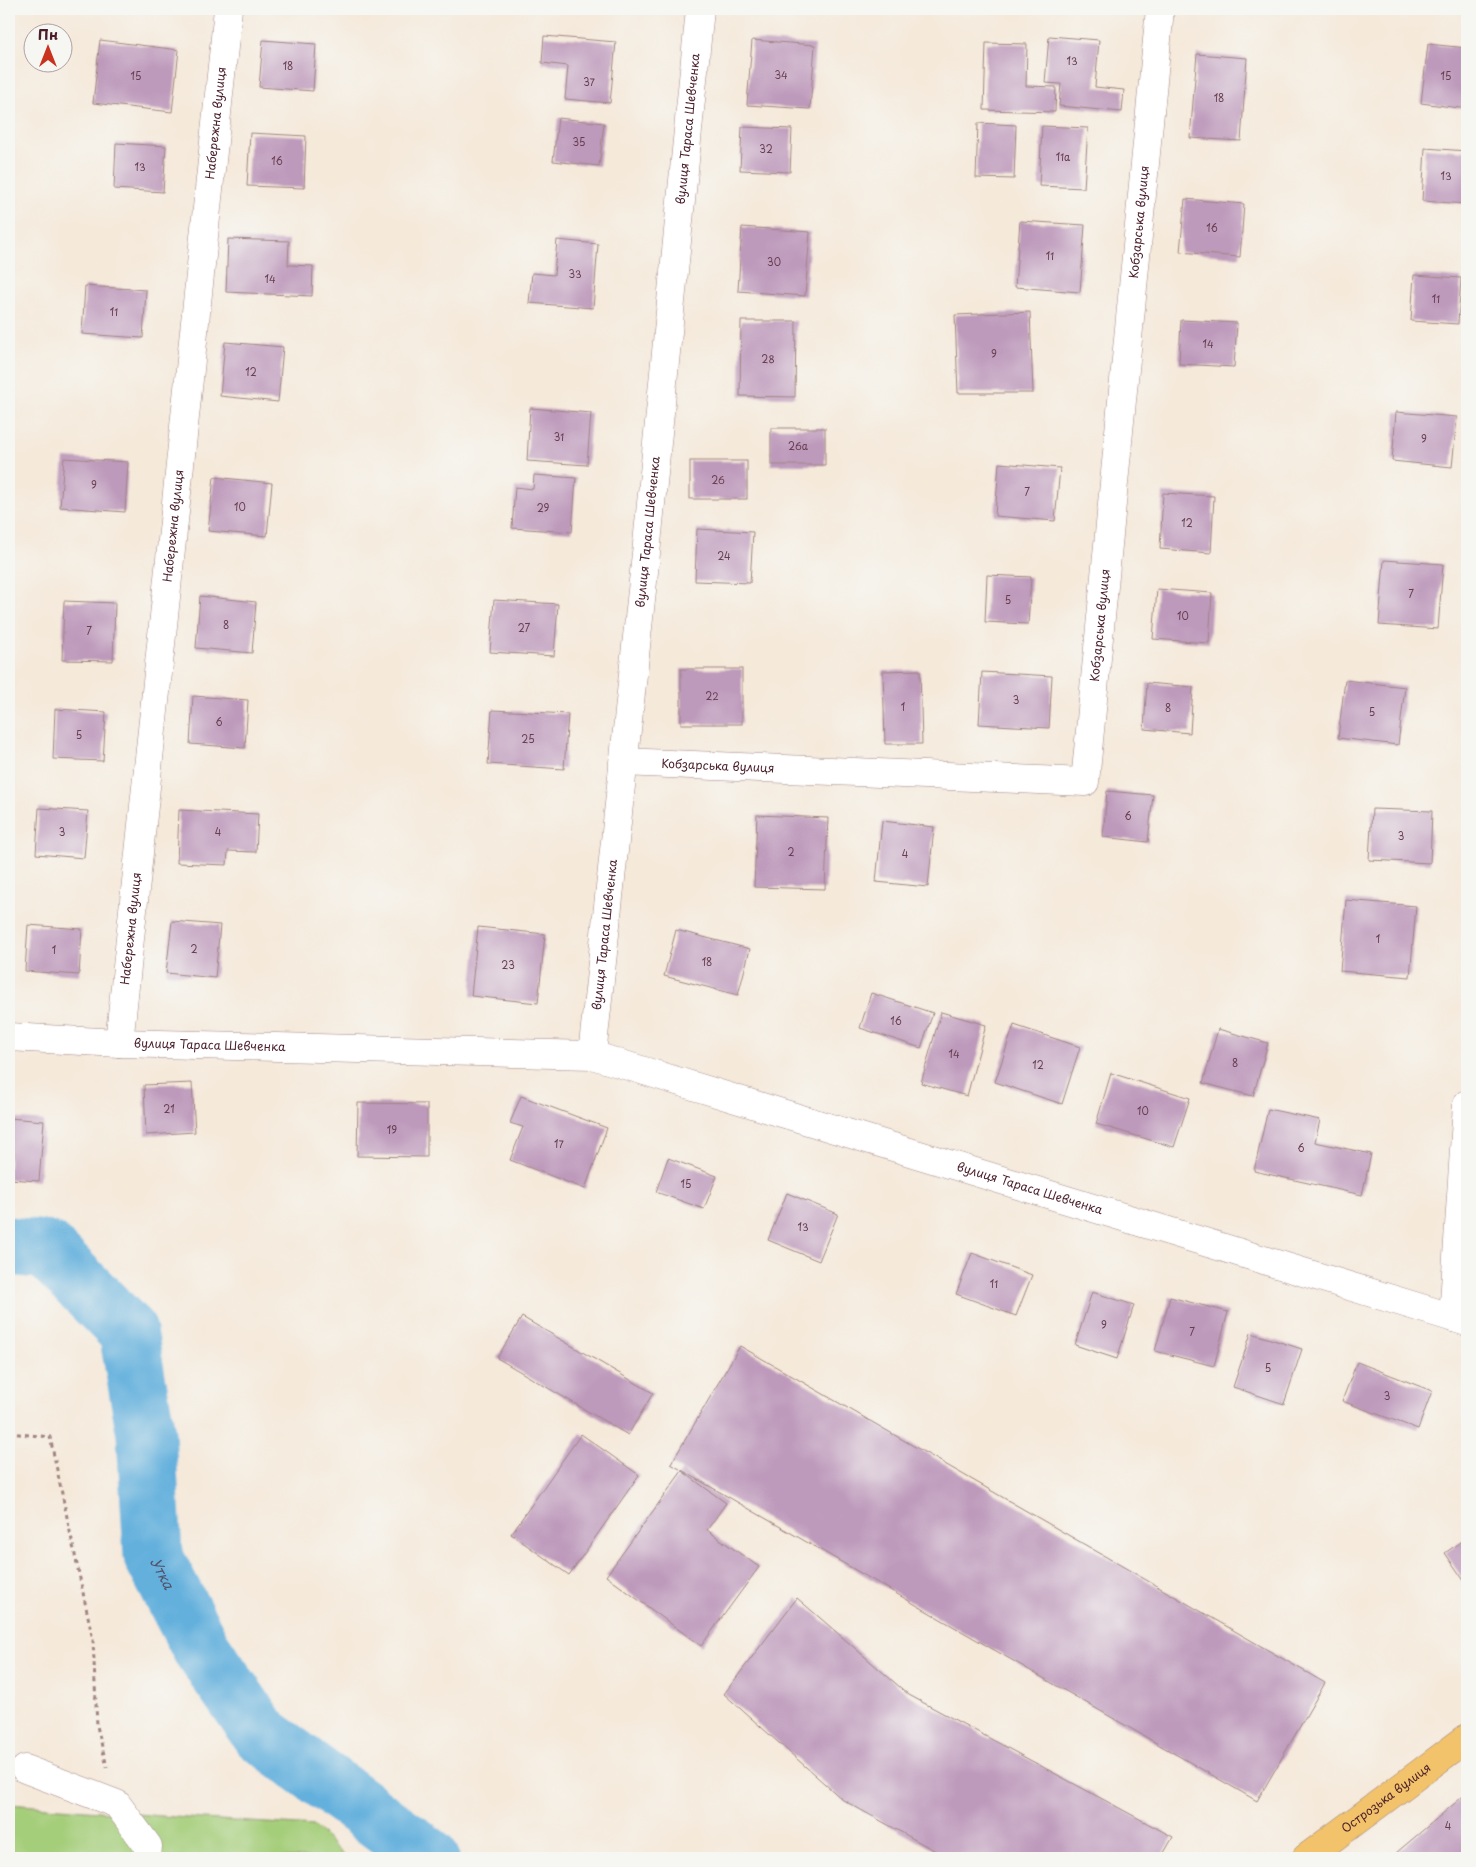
<svg xmlns="http://www.w3.org/2000/svg" width="1476" height="1867" font-family="'Playpen Sans',sans-serif">
<rect width="100%" height="100%" fill="#f6f6f2"/>
<filter id="ink" filterUnits="userSpaceOnUse"><feTurbulence type="fractalNoise" baseFrequency=".02" numOctaves="2"/><feDisplacementMap in="SourceGraphic" scale="10" xChannelSelector="R" yChannelSelector="G"/><feConvolveMatrix kernelMatrix="1 2 1 2 8 2 1 2 1" color-interpolation-filters="sRGB"/></filter>
<filter id="wash" filterUnits="userSpaceOnUse"><feTurbulence type="fractalNoise" baseFrequency=".0096" numOctaves="4" result="noise"/><feDisplacementMap in="SourceGraphic" scale="20" xChannelSelector="R" yChannelSelector="G"/><feGaussianBlur stdDeviation="1.12" result="paint"/><feColorMatrix in="noise" values="0 0 0 0 0 0 0 0 0 0 0 0 0 0 0 0 0 1.4 0 .05"/><feComposite in="paint" operator="in"/></filter>
<g filter="url(#wash)">
<rect width="100%" height="100%" fill="#f5e9da"/>
<path fill="#a5ce7a" stroke="#787652" d="M9 1804 187 1818 314 1826 346 1858H9Z"/>
<g fill="none" stroke-linecap="round" stroke-linejoin="round">
<path stroke="#64b0dd" stroke-width="59" id="s1" d="M9 1246 47 1250 128 1332 146 1434 153 1556 201 1648 260 1733 430 1858"/>
</g>
<g id="blocks">
<g fill="#bd99bb">
<path d="M544 36 616 42 610 103 565 99 568 66 542 63Z"/>
<path d="M1049 36 1099 40 1095 87 1124 90 1122 112 1059 106 1061 84 1045 83Z"/>
<path d="M100 40 179 50 172 112 93 103Z"/>
<path d="M263 40 316 44 313 91 259 87Z"/>
<path d="M752 40 815 45 810 109 747 105Z"/>
<path d="M986 43 1027 44 1026 86 1056 87 1055 112 984 110Z"/>
<path d="M1428 44 1467 48V109L1421 103Z"/>
<path d="M1197 54 1247 58 1241 141 1190 138Z"/>
<path d="M558 118 604 123 599 166 553 161Z"/>
<path d="M978 123 1016 125 1014 179 976 178Z"/>
<path d="M1042 126 1088 128 1084 188 1039 186Z"/>
<path d="M742 127 792 129 790 172 740 170Z"/>
<path d="M250 133 306 136 304 188 247 186Z"/>
<path d="M116 143 166 146 163 192 114 189Z"/>
<path d="M1425 148 1467 151V204L1422 201Z"/>
<path d="M1185 199 1244 204 1240 257 1180 252Z"/>
<path d="M1020 221 1085 225 1080 292 1015 287Z"/>
<path d="M742 227 810 232 805 296 738 291Z"/>
<path d="M228 239 289 241 288 265 313 266 312 296 226 292Z"/>
<path d="M557 240 598 244 593 308 529 303 532 273 554 275Z"/>
<path d="M1414 275 1461 278 1458 324 1411 321Z"/>
<path d="M85 286 146 290 143 338 82 334Z"/>
<path d="M1030 312 1033 393H958L955 315Z"/>
<path d="M1181 320 1237 323 1234 367 1179 364Z"/>
<path d="M741 321H796L795 397 740 396Z"/>
<path d="M225 342 283 347 278 402 220 396Z"/>
<path d="M530 408 591 413 587 465 527 461Z"/>
<path d="M1396 412 1457 417 1452 467 1392 461Z"/>
<rect x="771" y="428" width="54" height="37"/>
<path d="M64 458 128 462 125 512 60 507Z"/>
<rect x="690" y="461" width="57" height="38"/>
<path d="M999 463 1060 468 1055 521 995 516Z"/>
<path d="M534 475 576 478 572 532 512 528 515 487 533 489Z"/>
<path d="M214 477 272 483 267 536 208 531Z"/>
<path d="M1163 493 1214 496 1211 553 1160 549Z"/>
<path d="M697 529 753 532 750 583 695 581Z"/>
<path d="M1384 560 1443 564 1438 629 1379 625Z"/>
<path d="M987 575 1031 577 1028 624 985 622Z"/>
<path d="M1157 589 1212 593 1209 643 1153 639Z"/>
<path d="M200 596 256 602 252 653 196 648Z"/>
<path d="M494 600 558 604 554 656 490 652Z"/>
<path d="M64 601 115 603 113 661 62 660Z"/>
<rect x="681" y="669" width="61" height="55"/>
<path d="M920 670 922 744H885L883 671Z"/>
<path d="M982 672 1052 676 1049 728 979 724Z"/>
<path d="M1345 680 1405 687 1398 745 1338 738Z"/>
<path d="M1147 683 1193 687 1190 733 1144 729Z"/>
<path d="M193 696 248 700 245 748 190 744Z"/>
<path d="M55 709 106 712 103 761 53 759Z"/>
<path d="M492 710 568 714 564 769 488 764Z"/>
<path d="M1107 791 1153 795 1148 842 1103 837Z"/>
<path d="M39 808 88 811 84 858 36 854Z"/>
<path d="M1372 809 1432 811 1430 863 1369 860Z"/>
<path d="M179 810 258 814 256 852 228 851 227 865 177 863Z"/>
<path d="M757 815 828 818 825 889 754 887Z"/>
<path d="M882 821 934 827 928 887 876 882Z"/>
<path d="M1346 900 1416 906 1410 977 1340 971Z"/>
<path d="M172 921 220 925 215 978 166 973Z"/>
<path d="M28 925 82 929 79 975 25 971Z"/>
<path d="M478 927 545 934 538 1003 471 996Z"/>
<path d="M676 930 750 949 738 995 664 976Z"/>
<path d="M871 993 933 1013 921 1048 860 1028Z"/>
<path d="M941 1012 986 1025 967 1096 921 1083Z"/>
<path d="M1014 1025 1080 1047 1062 1104 995 1082Z"/>
<path d="M1218 1029 1268 1043 1253 1096 1203 1083Z"/>
<path d="M1111 1073 1190 1098 1174 1147 1096 1124Z"/>
<path d="M192 1083 195 1132 146 1135 144 1085Z"/>
<path d="M521 1096 607 1128 585 1189 510 1160 523 1127 510 1123Z"/>
<path d="M358 1103 427 1104V1157L357 1156Z"/>
<path d="M1268 1109 1320 1120 1315 1142 1371 1154 1362 1195 1254 1171Z"/>
<path d="M9 1118 44 1121 39 1181 9 1179Z"/>
<path d="M668 1158 717 1176 704 1209 656 1192Z"/>
<path d="M787 1193 838 1214 819 1261 768 1240Z"/>
<path d="M972 1253 1032 1275 1016 1316 956 1294Z"/>
<path d="M1092 1292 1134 1305 1117 1359 1075 1345Z"/>
<path d="M1170 1297 1228 1312 1214 1366 1155 1351Z"/>
<path d="M522 1317 653 1393 628 1435 497 1358Z"/>
<path d="M1251 1333 1302 1349 1284 1404 1233 1387Z"/>
<path d="M740 1346 1325 1683 1257 1801 671 1464Z"/>
<path d="M1357 1362 1432 1391 1418 1429 1342 1401Z"/>
<path d="M581 1434 639 1475 569 1575 511 1534Z"/>
<path d="M682 1471 726 1503 707 1530 759 1567 701 1646 606 1576Z"/>
<path d="M1467 1537V1585L1445 1553Z"/>
<path d="M797 1598 909 1695 1173 1837 1161 1858H948L843 1800 724 1694Z"/>
<path d="M1467 1793V1858H1390Z"/>
</g>
</g>
</g>
<g filter="url(#ink)">
<use href="#blocks" fill-opacity="0" stroke="#a08482" stroke-width="1"/>
<g fill="none" stroke-linecap="round" stroke-linejoin="round">
<g stroke="#a08482" stroke-width="29">
<g id="minor">
<path id="s2" d="M623 762 1085 782 1160 9"/>
<path id="s3" d="M9 1037 119 1043 592 1055 1467 1322"/>
<path id="s4" d="M119 1043 228 9"/>
<path id="s5" d="M592 1055 647 544 700 9"/>
<path d="M1453 1318 1467 1104"/>
<path d="M25 1769 117 1804 148 1846 147 1858"/>
</g>
</g>
<g stroke="#a08482" stroke-width="29">
<g id="major">
<path id="s6" d="M1306 1858 1467 1738"/>
</g>
</g>
<path stroke="#a08482" stroke-width="3" stroke-dasharray="4 4" stroke-linecap="butt" d="M9 1433 50 1437 93 1640 97 1726 107 1767"/>
<use href="#minor" stroke="#fff" stroke-width="28"/>
<use href="#major" stroke="#f2c36a" stroke-width="28"/>
</g>
</g>
<g text-anchor="middle" stroke-width="4.5" stroke-linejoin="round" paint-order="stroke">
<g font-size="10" fill="#673e4f">
<text x="1072" y="65">13</text>
<text x="288" y="70">18</text>
<text x="781" y="79">34</text>
<text x="136" y="80">15</text>
<text x="1446" y="80">15</text>
<text x="589" y="86">37</text>
<text x="1219" y="102">18</text>
<text x="579" y="146">35</text>
<text x="766" y="153">32</text>
<text x="1063" y="161">11а</text>
<text x="277" y="165">16</text>
<text x="140" y="171">13</text>
<text x="1446" y="180">13</text>
<text x="1212" y="232">16</text>
<text x="1050" y="260">11</text>
<text x="774" y="266">30</text>
<text x="575" y="278">33</text>
<text x="270" y="283">14</text>
<text x="1436" y="303">11</text>
<text x="114" y="316">11</text>
<text x="1208" y="348">14</text>
<text x="994" y="358">9</text>
<text x="768" y="363">28</text>
<text x="251" y="376">12</text>
<text x="559" y="441">31</text>
<text x="1424" y="443">9</text>
<text x="798" y="450">26а</text>
<text x="718" y="484">26</text>
<text x="94" y="489">9</text>
<text x="1027" y="496">7</text>
<text x="240" y="511">10</text>
<text x="543" y="512">29</text>
<text x="1187" y="527">12</text>
<text x="724" y="560">24</text>
<text x="1411" y="598">7</text>
<text x="1008" y="604">5</text>
<text x="1183" y="620">10</text>
<text x="226" y="629">8</text>
<text x="524" y="632">27</text>
<text x="89" y="635">7</text>
<text x="712" y="700">22</text>
<text x="1016" y="704">3</text>
<text x="903" y="711">1</text>
<text x="1168" y="712">8</text>
<text x="1372" y="716">5</text>
<text x="219" y="726">6</text>
<text x="79" y="739">5</text>
<text x="528" y="743">25</text>
<text x="1128" y="820">6</text>
<text x="62" y="836">3</text>
<text x="218" y="836">4</text>
<text x="1401" y="840">3</text>
<text x="791" y="856">2</text>
<text x="905" y="858">4</text>
<text x="1378" y="943">1</text>
<text x="194" y="953">2</text>
<text x="54" y="954">1</text>
<text x="707" y="966">18</text>
<text x="508" y="969">23</text>
<text x="896" y="1025">16</text>
<text x="954" y="1058">14</text>
<text x="1235" y="1067">8</text>
<text x="1038" y="1069">12</text>
<text x="169" y="1113">21</text>
<text x="1143" y="1115">10</text>
<text x="392" y="1134">19</text>
<text x="559" y="1148">17</text>
<text x="1301" y="1152">6</text>
<text x="686" y="1188">15</text>
<text x="803" y="1231">13</text>
<text x="994" y="1288">11</text>
<text x="1104" y="1329">9</text>
<text x="1192" y="1336">7</text>
<text x="1268" y="1372">5</text>
<text x="1387" y="1400">3</text>
<text x="1448" y="1830">4</text>
</g>
<g font-size="12" fill="#4a1f2b" stroke="#f6f6f2">
<text dy="4" stroke="none"><textPath href="#s4" startOffset="925">Набережна вулиця</textPath></text>
<text dy="4" stroke="none"><textPath href="#s5" startOffset="931">вулиця Тараса Шевченка</textPath></text>
<text dy="4" stroke="none"><textPath href="#s2" startOffset="1025">Кобзарська вулиця</textPath></text>
<text dy="4" stroke="none"><textPath href="#s4" startOffset="520">Набережна вулиця</textPath></text>
<text dy="4" stroke="none"><textPath href="#s5" startOffset="526">вулиця Тараса Шевченка</textPath></text>
<text dy="4" stroke="none"><textPath href="#s2" startOffset="620">Кобзарська вулиця</textPath></text>
<text dy="4" stroke="none"><textPath href="#s2" startOffset="95">Кобзарська вулиця</textPath></text>
<text dy="4" stroke="none"><textPath href="#s4" startOffset="115">Набережна вулиця</textPath></text>
<text dy="4" stroke="none"><textPath href="#s5" startOffset="121">вулиця Тараса Шевченка</textPath></text>
<text dy="4" stroke="none"><textPath href="#s3" startOffset="201">вулиця Тараса Шевченка</textPath></text>
<text dy="4" stroke="none"><textPath href="#s3" startOffset="1041">вулиця Тараса Шевченка</textPath></text>
<text dy="4" stroke="none"><textPath href="#s6" startOffset="100">Острозька вулиця</textPath></text>
</g>
<g font-size="14" font-style="italic" fill="#535269" stroke="#f6f6f2">
<text dy="5" stroke="none"><textPath href="#s1" startOffset="399">Утка</textPath></text>
</g>
</g>
<rect width="1476" height="1867" fill="none" stroke="#f6f6f2" stroke-width="30"/>
<g transform="translate(48 48)"><circle r="24" fill="#f6f6f2" stroke="#b1a0a2"/>
<path d="M0-4L9 19L0 12L-9 19Z" fill="#c8321e"/>
<text y="-8" font-size="14" font-weight="bold" text-anchor="middle" fill="#4a1f2b">Пн</text>
</g>
</svg>
